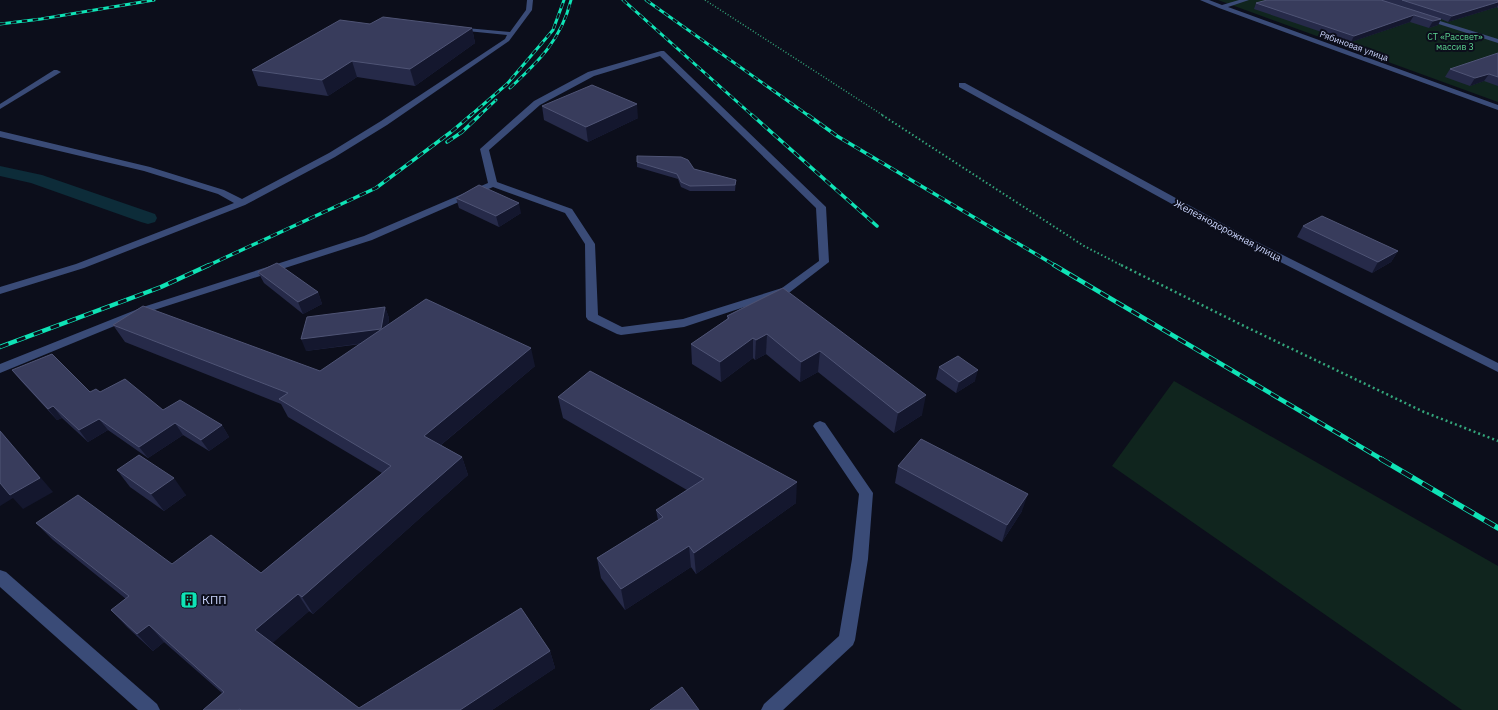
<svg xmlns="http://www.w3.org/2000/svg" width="1498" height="710" font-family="'IBM Plex Sans',sans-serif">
<rect width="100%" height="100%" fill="#0c0e1b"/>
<g fill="#10251e">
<path d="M1218 0H1498V102Z"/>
<path d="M1174 381 1498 566V710H1462L1112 466Z"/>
</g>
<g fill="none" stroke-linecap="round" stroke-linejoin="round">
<path fill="#0d2c39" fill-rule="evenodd" d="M0 166 42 175 155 214 157 218 155 222 148 224 141 222 31 183 0 176Z"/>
<path stroke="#34a57b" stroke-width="1.5" stroke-dasharray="1 2" stroke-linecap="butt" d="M705 0 884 116"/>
<path stroke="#34a57b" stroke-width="2" stroke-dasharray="1.5 2.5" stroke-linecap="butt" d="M882 115 1084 246 1123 266"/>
<path stroke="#34a57b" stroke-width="2.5" stroke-dasharray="2 3" stroke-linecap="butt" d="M1121 265 1244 326 1424 412 1498 441"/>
<g fill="#3a4b77" fill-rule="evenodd">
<path d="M527 0H533L532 10 509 41 387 125 335 157 245 205 84 268 0 294V287L76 264 234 203 218 194 144 171 0 137V131L150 167 224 190 242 199 329 153 381 121 505 39 507 35 457 30 454 28 455 27 510 32 526 10Z"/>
<path d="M1200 0H1209L1222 5 1239 0H1249L1228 7 1498 105V110L1219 8Z"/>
<path d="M1423 17H1427L1498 39V43L1423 19Z"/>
<path d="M661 51H664L826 207 829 262 790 292 684 327 621 335 617 334 588 320 586 317 585 244 565 213 493 187 372 240 151 311 0 373V364L143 307 364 236 488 183 480 149 534 101 588 72ZM660 56 816 208 819 261 782 288 683 319 622 327 598 315 595 244 572 209 497 182 489 150 540 105 594 76Z"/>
<path d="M54 70H57L61 72 0 109V104Z"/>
<path d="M959 83H965L1249 238 1498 363V372L1241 242 959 87Z"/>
<path d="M820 421 825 423 873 493 868 559 855 640 853 645 783 710H761L764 704 839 636 852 559 859 494 813 426 815 423Z"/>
<path d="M0 570 6 572 157 704 160 710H138L0 587Z"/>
</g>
<g stroke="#0fe3b6" stroke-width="3">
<g id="rail-far3">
<path d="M623 0 753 116"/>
<path d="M646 0 809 116"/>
<path d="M0 24 41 19 154 0"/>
<path d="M510 88C539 61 561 40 571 0"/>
<path d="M470 116 507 84 553 30 564 0"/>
<path d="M479 116 496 100"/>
</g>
</g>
<g stroke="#0fe3b6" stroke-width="3.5">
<g id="rail-far2">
<path d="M752 115 877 226"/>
<path d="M808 115 837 136 1056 266"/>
<path d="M447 142 462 132 480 115"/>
<path d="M207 266 376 188 451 132 471 115"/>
</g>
</g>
<g stroke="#0fe3b6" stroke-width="4.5">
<g id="rail-far1">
<path d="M1054 265 1383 460"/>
<path d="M0 347 161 287 209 265"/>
</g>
</g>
<g stroke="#0fe3b6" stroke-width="5.5">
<path id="rail" d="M1381 459 1498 528"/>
</g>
<use href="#rail-far3" stroke="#0c0e1b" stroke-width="2" stroke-dasharray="5.5" stroke-linecap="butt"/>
<use href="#rail-far2" stroke="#0c0e1b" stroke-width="2.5" stroke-dasharray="7" stroke-linecap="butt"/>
<use href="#rail-far1" stroke="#0c0e1b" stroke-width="3" stroke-dasharray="9" stroke-linecap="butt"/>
<use href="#rail" stroke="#0c0e1b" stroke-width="4" stroke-dasharray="12" stroke-linecap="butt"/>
</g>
<g fill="#262a49">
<path d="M1267 0H1498V8L1497 7 1448 22 1441 19 1438 25 1429 28 1410 22 1351 42 1254 9 1256 3Z"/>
<path d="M370 24 472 28 475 43 415 86 357 77 328 96 258 86 252 70Z"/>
<path d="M1498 53V86L1484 81 1470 86 1445 77 1450 69Z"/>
<path d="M542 106 638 118 588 142 544 120Z"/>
<path d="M637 162 694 169 736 180 735 191H690L681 187 678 179 637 167Z"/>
<path d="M456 198 521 213 499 227 459 208Z"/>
<path d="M1303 226 1398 251 1391 262 1372 273 1297 237Z"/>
<path d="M258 272 318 292 322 304 303 314 264 283Z"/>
<path d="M783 288 922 415 894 433 818 372 800 382 766 354 755 360 753 358 721 382 692 364 691 344 727 319V316Z"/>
<path d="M385 307 389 318 388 325 535 366 441 445 462 457 468 475 313 614 309 611 272 643 359 708 550 651 555 668 492 710H203L222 693 164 642 153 651 127 627 111 610 126 599 53 540 36 523 172 564 261 573 382 473 288 417 281 404 125 342 113 325 320 371 361 344 306 351Z"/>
<path d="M939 367 975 381 956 393 936 379Z"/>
<path d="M12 370 90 392H100L163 410 222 425 229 437 209 451 183 435 148 458 108 430 88 442 62 418 57 420 21 381Z"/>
<path d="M558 397 796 503 696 574 691 567 625 610 601 578 597 558 658 520 656 510 687 490 563 418Z"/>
<path d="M898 466 1022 511 1002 542 895 483Z"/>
<path d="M117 470 186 495 164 511 130 487Z"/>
</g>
<g fill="#14172e">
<path d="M1498 2V5L1497 7 1448 22 1452 16Z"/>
<path d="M1414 15 1410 22 1351 42 1354 36Z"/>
<path d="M1441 19 1438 25 1429 28 1433 21Z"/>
<path d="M472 28 475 43 415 86 410 69Z"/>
<path d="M352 61 357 77 328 96 322 80Z"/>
<path d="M1489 74 1484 81 1470 86 1475 78Z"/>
<path d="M637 104 638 118 588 142 586 127Z"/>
<path d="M519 203 521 213 499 227 496 216Z"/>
<path d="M1398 251 1391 262 1372 273 1378 262Z"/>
<path d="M318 292 322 304 303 314 298 302Z"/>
<path d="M385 307 389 318 385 340 306 351 301 339Z"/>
<path d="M767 334 766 354 755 360 756 340Z"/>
<path d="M753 338V358L721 382 720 362Z"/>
<path d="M531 348 535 366 431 453 424 436Z"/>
<path d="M820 351 818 372 800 382 801 362Z"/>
<path d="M978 370 975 381 956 393 959 382Z"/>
<path d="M926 395 922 415 894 433 898 413Z"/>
<path d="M53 406 62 418 57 420 48 409Z"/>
<path d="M99 419 108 430 88 442 79 430Z"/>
<path d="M175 423 183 435 148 458 139 447Z"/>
<path d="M222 425 229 437 209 451 201 440Z"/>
<path d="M0 430 53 492 23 509 13 498 0 506Z"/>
<path d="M462 457 468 475 313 614 302 597Z"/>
<path d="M174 478 186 495 164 511 151 494Z"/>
<path d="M797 482 796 503 696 574 694 553Z"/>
<path d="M1028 494 1022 511 1002 542 1007 525Z"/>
<path d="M689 546 691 567 625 610 621 589Z"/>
<path d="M298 594 309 611 268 647 255 630Z"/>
<path d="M149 625 164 642 153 651 137 634Z"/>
<path d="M550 651 555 668 492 710H460Z"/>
</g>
<g fill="#383c5c" stroke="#4f5475">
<path d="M1267 0H1381L1441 19 1433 21 1414 15 1354 36 1256 3Z"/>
<path d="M1402 0H1498V2L1452 16Z"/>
<path d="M383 17 472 28 410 69 352 61 322 80 252 70 340 20 370 24Z"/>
<path d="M1498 53V77L1489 74 1475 78 1450 69Z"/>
<path d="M592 85 637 104 586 127 542 106Z"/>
<path d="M637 156 681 157 688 160 694 169 736 180 735 185 690 186 681 182 677 174 637 162Z"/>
<path d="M479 185 519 203 496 216 456 198Z"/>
<path d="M1322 216 1398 251 1378 262 1303 226Z"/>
<path d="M277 263 318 292 298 302 258 272Z"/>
<path d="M783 288 926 395 898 413 820 351 801 362 767 334 756 340 753 338 720 362 691 344 729 318 727 316Z"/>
<path d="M426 299 531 348 424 436 462 457 302 597 298 594 255 630 359 708 521 608 550 651 460 710H241L240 709 238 710H203L224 692 149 625 137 634 111 610 129 596 36 523 78 495 172 564 211 535 261 573 391 466 279 399 288 393 113 325 143 306 320 371Z"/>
<path d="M385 307 381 329 301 339 307 317Z"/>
<path d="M52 354 90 392 96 389 100 392 125 379 163 410 180 400 222 425 201 440 175 423 139 447 99 419 79 430 53 406 48 409 12 370Z"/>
<path d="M958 356 978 370 959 382 939 367Z"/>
<path d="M590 371 797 482 694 553 689 546 621 589 597 558 663 517 656 510 704 479 558 397Z"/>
<path d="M0 431 40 478 10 495 0 483Z"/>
<path d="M921 439 1028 494 1007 525 898 466Z"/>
<path d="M139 455 174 478 151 494 117 470Z"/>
<path d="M682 687 699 710H650Z"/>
</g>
<defs>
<g id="building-square" transform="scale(0.9)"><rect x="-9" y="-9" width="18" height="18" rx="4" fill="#0fe3b6" stroke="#0c0e1b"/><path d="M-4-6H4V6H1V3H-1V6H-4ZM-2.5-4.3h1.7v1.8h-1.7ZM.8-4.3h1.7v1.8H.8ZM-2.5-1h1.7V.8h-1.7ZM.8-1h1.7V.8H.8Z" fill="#111"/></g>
</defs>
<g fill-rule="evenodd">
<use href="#building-square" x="189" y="600"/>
</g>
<g text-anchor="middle" stroke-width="4" stroke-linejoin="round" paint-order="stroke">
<g font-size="9" fill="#5cd592" stroke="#0c0e1b">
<text x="1455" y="40">СТ «Рассвет»<tspan x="1455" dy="10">массив 3</tspan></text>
</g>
<g font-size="9" fill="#cad4fc" stroke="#0c0e1b">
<text transform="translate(1354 46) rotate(20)" y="3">Рябиновая улица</text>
</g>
<g font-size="10" fill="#cad4fc" stroke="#0c0e1b">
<text transform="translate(1228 230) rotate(28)" y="4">Железнодорожная улица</text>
</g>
<g font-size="12" fill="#cad4fc" stroke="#0c0e1b" text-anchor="start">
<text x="202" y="604">КПП</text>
</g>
</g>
</svg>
